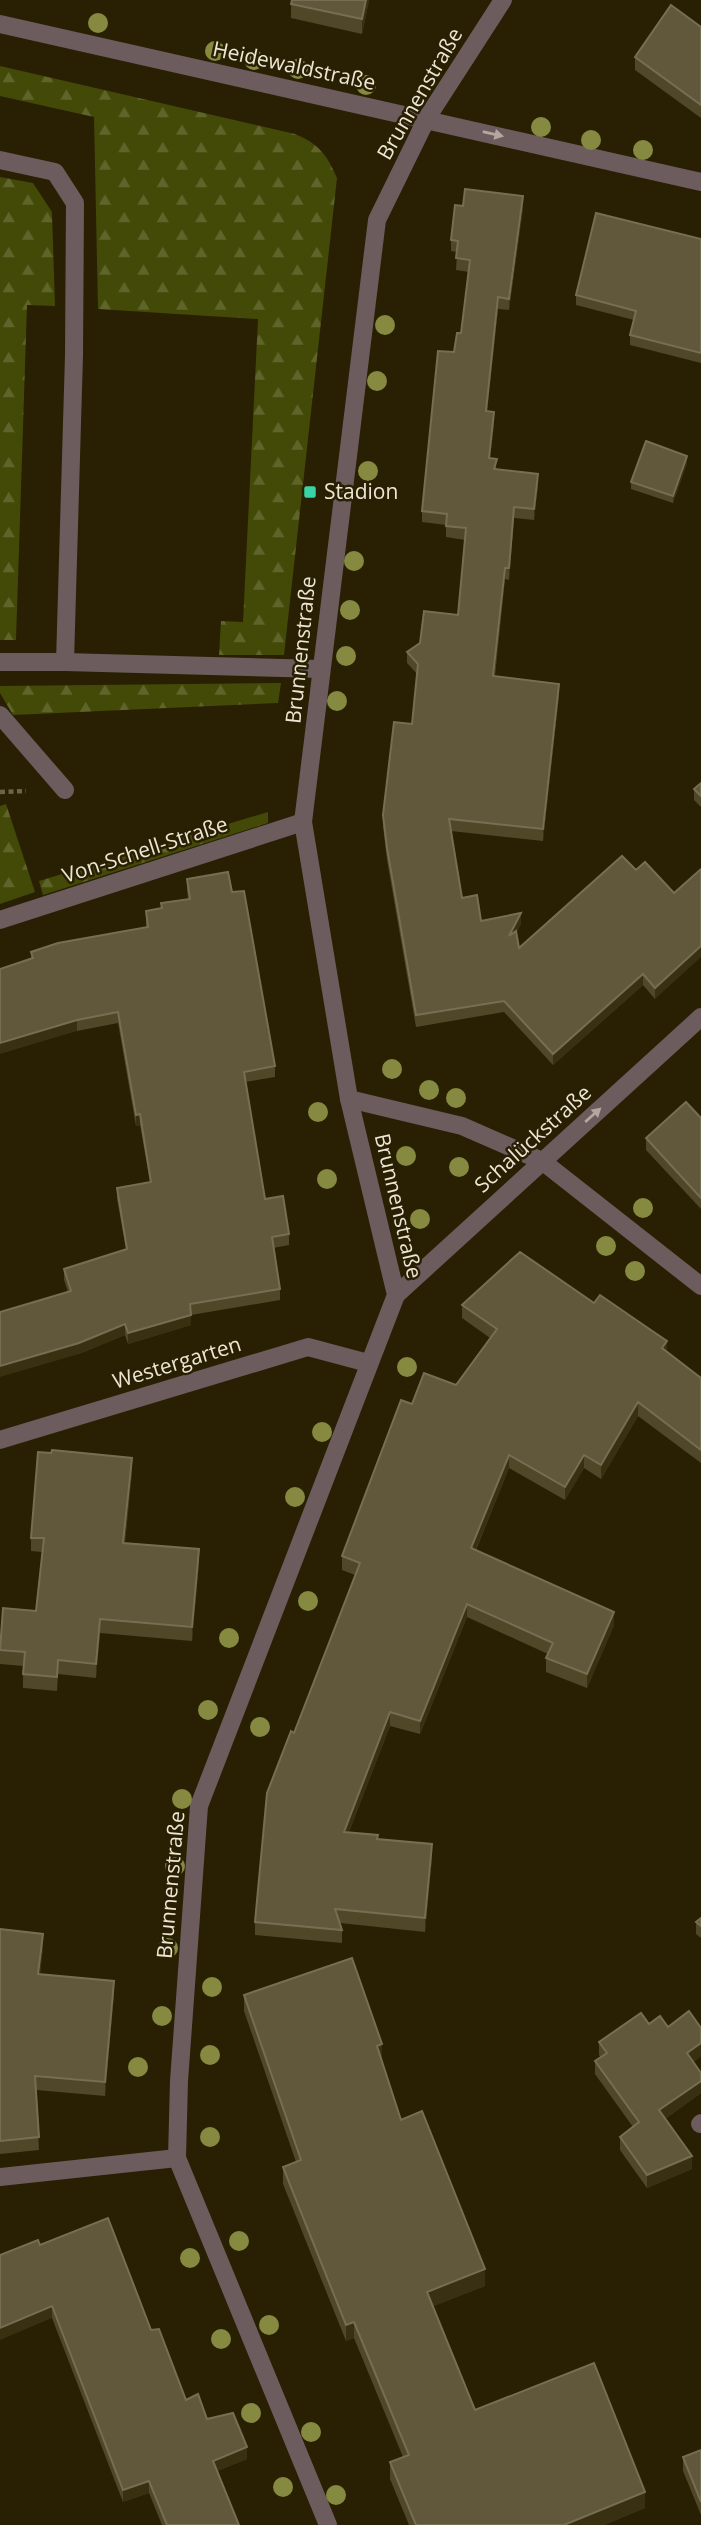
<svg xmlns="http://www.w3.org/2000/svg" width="701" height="2525" font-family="'Open Sans',sans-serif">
<defs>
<pattern id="forest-firs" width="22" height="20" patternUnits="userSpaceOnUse" patternTransform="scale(1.75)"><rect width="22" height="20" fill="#434a07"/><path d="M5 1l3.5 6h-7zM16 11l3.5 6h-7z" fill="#5e642a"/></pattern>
</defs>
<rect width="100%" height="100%" fill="#291f02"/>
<g fill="url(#forest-firs)">
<path d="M0 66 295 134C319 144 327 155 337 178L284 655H219L221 621 243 622 258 319 98 309 94 117 0 96Z"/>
<path d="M0 177 33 183 52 212 55 306 27 305 16 640H0Z"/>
<path d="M281 683 278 703 13 715 0 693V686Z"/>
<path d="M6 804 35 892 0 904V806Z"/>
<path d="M268 812V823L43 895 39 881Z"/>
</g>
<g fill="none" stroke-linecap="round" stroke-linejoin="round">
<path stroke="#6c634a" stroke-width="4.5" stroke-dasharray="5 3.5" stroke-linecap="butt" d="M0 792 26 791"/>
<g stroke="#6c5c5e" stroke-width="18">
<path d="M0 160 55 172 75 203 74 355 65 662 320 669"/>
<path d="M0 662H65"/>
<path d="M0 715 65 790"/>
<path d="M700 2124 701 2123"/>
</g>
<g stroke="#6c5c5e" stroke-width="18">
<path d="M0 24 701 182"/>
<path d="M0 920 303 822"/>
<path d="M349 1099 462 1126 542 1161 701 1286"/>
<path d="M396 1295 701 1017"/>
<path d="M0 1440 308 1347 368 1363"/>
<path d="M0 2177 177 2158"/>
<path d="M328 2525 177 2158 179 2081 199 1806 396 1295 349 1099 303 822 377 220 427 118 503 0"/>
</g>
</g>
<g fill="#868a41">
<circle cx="98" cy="23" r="10"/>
<circle cx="215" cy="51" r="10"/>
<circle cx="254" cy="60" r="10"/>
<circle cx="298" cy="69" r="10"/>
<circle cx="366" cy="85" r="10"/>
<circle cx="541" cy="127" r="10"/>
<circle cx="591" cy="140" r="10"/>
<circle cx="643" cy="150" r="10"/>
<circle cx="385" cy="325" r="10"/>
<circle cx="377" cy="381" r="10"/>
<circle cx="368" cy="471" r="10"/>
<circle cx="354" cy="561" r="10"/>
<circle cx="350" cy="610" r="10"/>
<circle cx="346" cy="656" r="10"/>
<circle cx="337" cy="701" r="10"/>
<circle cx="392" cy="1069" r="10"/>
<circle cx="429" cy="1090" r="10"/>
<circle cx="456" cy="1098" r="10"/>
<circle cx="318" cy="1112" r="10"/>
<circle cx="406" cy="1156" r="10"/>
<circle cx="459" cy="1167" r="10"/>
<circle cx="327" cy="1179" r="10"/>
<circle cx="643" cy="1208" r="10"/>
<circle cx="420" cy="1219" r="10"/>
<circle cx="606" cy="1246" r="10"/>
<circle cx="635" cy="1271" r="10"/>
<circle cx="407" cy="1367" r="10"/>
<circle cx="322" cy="1432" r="10"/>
<circle cx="295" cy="1497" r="10"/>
<circle cx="308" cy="1601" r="10"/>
<circle cx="229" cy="1638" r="10"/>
<circle cx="208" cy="1710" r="10"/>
<circle cx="260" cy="1727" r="10"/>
<circle cx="182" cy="1799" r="10"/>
<circle cx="175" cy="1866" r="10"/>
<circle cx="168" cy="1948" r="10"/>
<circle cx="212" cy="1987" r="10"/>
<circle cx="162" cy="2016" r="10"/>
<circle cx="210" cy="2055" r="10"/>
<circle cx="138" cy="2067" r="10"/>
<circle cx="210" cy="2137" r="10"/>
<circle cx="239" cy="2241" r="10"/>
<circle cx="190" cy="2258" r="10"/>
<circle cx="269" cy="2325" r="10"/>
<circle cx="221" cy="2339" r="10"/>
<circle cx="251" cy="2413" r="10"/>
<circle cx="311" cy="2432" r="10"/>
<circle cx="283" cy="2487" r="10"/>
<circle cx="336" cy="2495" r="10"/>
</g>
<g fill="#504628">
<path d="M369 0 362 34 291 18V4Z"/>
<path d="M701 27V118L635 70V57Z"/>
<path d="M463 206 523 208 509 310 498 309 487 411 494 424 490 458 497 469 538 485 534 520 514 518 509 580 505 579 495 676 559 695 543 841 451 831 462 898 481 921 521 924 516 933 519 948 636 870 674 893 655 999 643 985 553 1065 504 1012 416 1027 387 860 383 826V815L412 724 417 674 407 663V652L458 615 465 540 446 537V525L422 522V511L454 352 461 333 469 272 456 270 457 252 451 251V240Z"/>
<path d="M701 239V363L630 345V335L634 320 576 305V295Z"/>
<path d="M687 463 673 503 631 489V482Z"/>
<path d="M701 783V807L694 800V789Z"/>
<path d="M187 879 232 892 275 1066V1077L245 1082 265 1199 289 1234V1245L273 1248 280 1289V1300L191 1315V1325L128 1344 125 1335 79 1354 68 1292 64 1280V1269L126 1249 117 1199V1188L150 1182 140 1125 136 1126 118 1023 77 1031 31 959V952L146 927V911L161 909V903L188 899 187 890Z"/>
<path d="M701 1118V1209L646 1150V1138Z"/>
<path d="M594 1303 667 1351 701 1378V1463L638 1416 601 1479 584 1468 565 1500 509 1468 476 1550 614 1625 587 1688 546 1672V1658L548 1654 467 1617 420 1734 390 1726 349 1832 378 1839 432 1858 425 1932 340 1923 342 1930V1943L255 1935V1922L294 1733 355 1575 342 1570V1556L412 1404 456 1385 490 1338 462 1318V1305Z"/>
<path d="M132 1472 125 1543 199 1563 192 1641 100 1633 96 1678 58 1674 57 1691 23 1688V1666L0 1664V1645L36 1611 42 1552 31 1551V1538Z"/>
<path d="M701 1918V1938L696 1934V1922Z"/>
<path d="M0 1929 43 1947 40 1974 114 1994 105 2096 36 2090 39 2150 0 2154Z"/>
<path d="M244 1995 382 2060 401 2120 485 2286 433 2306 475 2410 645 2508 604 2525H409L390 2479V2462L403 2457 354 2338 346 2341 283 2184V2167L296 2162 244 2011Z"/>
<path d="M649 2024 668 2027 701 2028V2056L693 2062 701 2093 665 2119 692 2169 647 2188 620 2150V2137L633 2127 595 2074V2061L601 2058 599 2055V2042Z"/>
<path d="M40 2245 151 2330 186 2400 207 2419 247 2459 217 2471 239 2525H162L149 2493 123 2502 52 2318Z"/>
<path d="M701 2450V2515L683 2471V2457Z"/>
</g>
<g fill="#392f11">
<path d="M366 0H369L362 34V19Z"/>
<path d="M523 196V208L509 310V299Z"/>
<path d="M498 297V309L486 423V411Z"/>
<path d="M494 412V424L489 469V458Z"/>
<path d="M687 456V463L673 503V496Z"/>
<path d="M538 474V485L534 520V509Z"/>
<path d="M514 507V518L509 580V568Z"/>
<path d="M505 568V579L493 687V676Z"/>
<path d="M559 684V695L543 841V829Z"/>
<path d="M521 913V924L509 947V936Z"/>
<path d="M701 946V957L655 999V988Z"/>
<path d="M643 974V985L553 1065V1054Z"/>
<path d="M77 1020V1031L0 1054V1043Z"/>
<path d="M140 1114V1125L136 1126V1115Z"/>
<path d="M191 1315V1325L128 1344V1333Z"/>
<path d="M125 1324V1335L79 1354 0 1377V1366Z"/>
<path d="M667 1341V1355L662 1348Z"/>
<path d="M638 1402V1416L601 1479V1465Z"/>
<path d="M509 1455V1468L471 1561V1548Z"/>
<path d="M584 1455V1468L565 1500V1487Z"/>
<path d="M132 1458V1472L123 1557V1543Z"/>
<path d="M199 1549V1563L192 1641V1627Z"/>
<path d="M467 1604V1617L420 1734V1721Z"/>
<path d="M614 1612V1625L587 1688V1674Z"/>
<path d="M100 1619V1633L96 1678V1664Z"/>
<path d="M390 1712V1726L344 1845V1832Z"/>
<path d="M432 1844V1858L425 1932V1918Z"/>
<path d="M43 1934V1947L38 1987V1974Z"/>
<path d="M114 1981V1994L105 2096V2082Z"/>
<path d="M701 2043V2056L687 2066V2053Z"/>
<path d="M382 2044V2061L377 2046Z"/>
<path d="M701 2081V2093L659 2123V2110Z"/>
<path d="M692 2156V2169L647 2188V2175Z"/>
<path d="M485 2269V2286L427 2309V2292Z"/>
<path d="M52 2306V2318L0 2340V2328Z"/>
<path d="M354 2322V2338L346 2341V2325Z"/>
<path d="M247 2447V2459L213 2473V2461Z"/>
<path d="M149 2481V2493L123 2502V2490Z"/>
<path d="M645 2492V2508L604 2525H564Z"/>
</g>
<g fill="#61573b" stroke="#766e53" stroke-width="2">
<path d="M292 0H366L362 19 291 4Z"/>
<path d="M671 5 701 27V105L635 57Z"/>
<path d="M465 189 523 196 509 299 498 297 486 411 494 412 489 458 497 459 494 469 538 474 534 509 514 507 509 568H505L493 676 559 684 543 829 449 819 462 898 477 895 481 921 521 913 509 936 516 931 519 948 622 856 636 870 645 862 674 893 701 869V946L655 988 643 974 553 1054 504 1001 416 1015 387 848 383 815 394 722 412 724 418 664 407 652 420 643 424 611 458 615 466 528 446 526 447 514 422 511 438 351 454 352 457 333H461L470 260 456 258 458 241 451 240 455 205 463 206Z"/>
<path d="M596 213 701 239V353L630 335 636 311 576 295Z"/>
<path d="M646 441 687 456 673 496 631 482Z"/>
<path d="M701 783V796L694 789Z"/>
<path d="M228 872 232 892 244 891 275 1066 244 1072 265 1199 283 1196 289 1234 272 1237 280 1289 190 1304 191 1315 128 1333 125 1324 79 1343 0 1366V1312L71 1291 64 1269 127 1249 117 1188 151 1182 140 1114 136 1115 118 1012 77 1020 0 1043V969L33 958 31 952 58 943 148 927 146 911 162 908 161 903 190 899 187 879Z"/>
<path d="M686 1102 701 1118V1198L646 1138Z"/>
<path d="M520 1252 594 1303 600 1295 645 1326 667 1341 662 1348 701 1378V1450L638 1402 601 1465 584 1455 565 1487 509 1455 471 1548 614 1612 587 1674 546 1658 553 1643 467 1604 420 1721 390 1712 344 1832 378 1835 377 1839 432 1844 425 1918 335 1909 342 1930 255 1922 267 1793 291 1731 294 1733 360 1563 342 1556 401 1400 412 1404 424 1373 456 1385 497 1329 462 1305Z"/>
<path d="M52 1450 132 1458 123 1543 199 1549 192 1627 100 1619 96 1664 58 1660 57 1677 23 1674 25 1652 0 1650 3 1608 36 1611 44 1538H31L38 1452 51 1453Z"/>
<path d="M701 1918V1926L696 1922Z"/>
<path d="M0 1929 43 1934 38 1974 114 1981 105 2082 35 2076 39 2137 0 2141Z"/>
<path d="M352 1958 382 2044 377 2046 401 2120 422 2111 485 2269 427 2292 475 2410 594 2363 645 2492 564 2525H416L390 2462 409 2455 354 2322 346 2325 283 2167 301 2160 244 1995Z"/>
<path d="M689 2011 701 2028V2043L687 2053 701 2073V2081L659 2110 692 2156 647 2175 620 2137 639 2122 595 2061 607 2053 599 2042 641 2013 649 2024 660 2016 668 2027Z"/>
<path d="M108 2218 151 2330 159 2329 186 2400 198 2394 207 2419 233 2413 247 2447 213 2461 239 2525H167L149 2481 123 2490 52 2306 0 2328V2255L38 2240 40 2245Z"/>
<path d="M701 2450V2502L683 2457Z"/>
</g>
<defs><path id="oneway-solid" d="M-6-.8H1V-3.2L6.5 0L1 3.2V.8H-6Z" transform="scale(1.75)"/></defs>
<g fill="#b2a89f">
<use href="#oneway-solid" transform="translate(493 134) rotate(13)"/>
<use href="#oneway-solid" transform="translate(593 1115) rotate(-42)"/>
</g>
<rect fill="#38d4a6" stroke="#291f02" stroke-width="2.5" x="303" y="485" width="14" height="14" rx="3.5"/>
<g text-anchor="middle" stroke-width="5" stroke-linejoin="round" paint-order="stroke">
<g font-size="21" fill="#ece6d5" stroke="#291f02">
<text transform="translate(294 66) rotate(12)" y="7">Heidewaldstraße</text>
<text transform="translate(420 94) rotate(-60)" y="7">Brunnenstraße</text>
<text transform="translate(301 650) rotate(-84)" y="7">Brunnenstraße</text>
<text transform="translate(145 850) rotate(-18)" y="7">Von-Schell-Straße</text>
<text transform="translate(533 1139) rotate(-42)" y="7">Schalückstraße</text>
<text transform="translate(398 1206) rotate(77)" y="7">Brunnenstraße</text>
<text transform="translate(177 1363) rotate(-17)" y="7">Westergarten</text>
<text transform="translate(171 1885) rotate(-85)" y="7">Brunnenstraße</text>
</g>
<g font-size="21" fill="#ece6d5" stroke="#291f02" text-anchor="start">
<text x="324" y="499">Stadion</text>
</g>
</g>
</svg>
